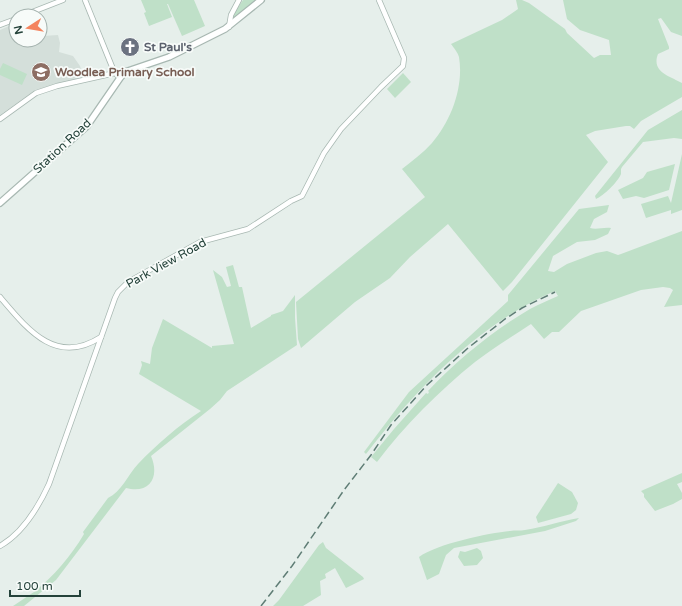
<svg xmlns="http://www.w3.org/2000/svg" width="682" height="606" font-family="'Varela Round',sans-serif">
<rect width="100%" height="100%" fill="#e6efeb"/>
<path fill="#d4dfda" d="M16 23V40H40V30L43 36 58 35 60 43 59 52 73 56 80 66 84 78 35 90 0 115V30Z"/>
<g fill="#bfe0c8">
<path d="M141 0H194L205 26 182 36 168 4H167L172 17 149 26 144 13 146 12Z"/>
<path d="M243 0H257L233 20V15Z"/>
<path d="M516 0H522L529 3 565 29 567 33 594 58 600 55H611L609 40 580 30 567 19 563 0H682V36L671 32 661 18 658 19 669 47V49L658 54C651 72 670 76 682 83V97L641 121 634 129 630 126H626L595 131 586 135 608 162 512 282 503 291 448 224 410 257 390 278 355 302 301 348 298 339 296 302 425 197 402 169C412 161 423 153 432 143 451 121 464 87 459 57 458 53 454 48 451 44L502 20 518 9Z"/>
<path d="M3 63 27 74 22 85 0 75V69Z"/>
<path d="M403 73 411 82 395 98 387 89Z"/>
<path d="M682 110V139L674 138 643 142 622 167 621 169V174C618 182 603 196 596 199L595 196 599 191 648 130Z"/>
<path d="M682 154V210L671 214V210L646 218 641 204 668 196 671 203Z"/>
<path d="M675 164 669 190 644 198 636 196 623 199 618 190 643 178 647 172Z"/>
<path d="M609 205 607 212 594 219 590 228C597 230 603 227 611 228L608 234 595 240 577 242 553 256 548 271 554 272 567 264 596 253 607 251 618 255 621 254 682 231V305L664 307 673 290 670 288 663 287 641 290 584 310 581 311 559 332H552L544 339 531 324C513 336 493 348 475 362 439 391 405 425 377 462L371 457 394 429 426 393 428 394 429 392 428 391C457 360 494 330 530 309 539 304 549 300 558 296L555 291C478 324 417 388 366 454L364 452 409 392 508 301V295L579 209Z"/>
<path d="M233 265 239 287H242L251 328 271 316V315L283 311 295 295V318L297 345 227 391 220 400 210 409 151 456C160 477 150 494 126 488L56 580 24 606H13C20 601 27 597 34 592 54 576 71 556 84 534L83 532 108 498C121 492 128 475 138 464 157 444 178 426 201 411L139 374 142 365 141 361 150 364 152 348 163 319 212 348V346L234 344 213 270 222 277 227 287 231 286 226 267Z"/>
<path d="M682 473V482L677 484 682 493V499L673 504 655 511 644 497V494L641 491Z"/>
<path d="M558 483 572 492 578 503 576 510 571 514 538 523 536 517Z"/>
<path d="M579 518 576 521 545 531 454 548 446 555 439 574 427 580 419 557C437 544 488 533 510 531 515 530 520 531 525 530 544 527 561 521 579 518Z"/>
<path d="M323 542 326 548 363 577 364 579 346 588 335 568 325 574 326 578 320 581 321 595 303 606H273L279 600 319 545Z"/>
<path d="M477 548 481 551 483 558 477 565 464 566 458 557 460 551 465 552Z"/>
</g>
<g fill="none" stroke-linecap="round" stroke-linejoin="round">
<g stroke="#a8b8b2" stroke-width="6">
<g id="minor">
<path d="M85 0 113 69 117 75"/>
<path d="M22 16 63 0"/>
<path d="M0 25 16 19"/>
<path d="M229 27 231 15 239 0"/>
<path d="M0 119 36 93 57 86 115 73"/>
<path d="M0 297C28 330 56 366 101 337"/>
<path d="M0 546C23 533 38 508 49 484L115 298 118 292 128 282 200 242 248 229 291 201 302 196 324 153 341 129 381 87 403 66 404 58 379 0"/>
</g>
</g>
<g stroke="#a8b8b2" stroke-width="8">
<path id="tertiary" d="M0 203 87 126 120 78 125 72 169 57 225 29 261 0"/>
</g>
<use href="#minor" stroke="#fff" stroke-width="4.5"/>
<use href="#tertiary" stroke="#fff" stroke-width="5.5"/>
<path stroke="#5f7d75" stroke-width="1.5" stroke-dasharray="8 4" stroke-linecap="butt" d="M261 606 292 566 344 490 371 455 391 425 427 385 468 348 505 319 522 308 555 292"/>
</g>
<defs>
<g id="church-disc" transform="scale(1)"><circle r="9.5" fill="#6b7280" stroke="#f7fbf9"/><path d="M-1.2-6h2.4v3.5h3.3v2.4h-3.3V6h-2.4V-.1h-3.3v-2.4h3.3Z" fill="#fff"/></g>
<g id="school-disc" transform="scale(1)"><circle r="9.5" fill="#8d6e63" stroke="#f7fbf9"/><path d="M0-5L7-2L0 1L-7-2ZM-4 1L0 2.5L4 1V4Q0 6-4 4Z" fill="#fff"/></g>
</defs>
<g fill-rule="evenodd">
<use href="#church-disc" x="130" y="47"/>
<use href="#school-disc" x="41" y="72"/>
</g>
<g text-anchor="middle" stroke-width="3.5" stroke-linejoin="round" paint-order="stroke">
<g font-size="12" font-weight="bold" fill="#5b616d" stroke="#f7fbf9" text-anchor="start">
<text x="144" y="51">St Paul's</text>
</g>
<g font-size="12" font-weight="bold" fill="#785e54" stroke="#f7fbf9" text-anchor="start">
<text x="55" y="76">Woodlea Primary School</text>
</g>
<g font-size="12" fill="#24423a" stroke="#f7fbf9">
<text transform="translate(62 146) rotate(-43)" y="4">Station Road</text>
<text transform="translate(166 263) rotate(-29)" y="4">Park View Road</text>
</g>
</g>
<g transform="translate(28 28) rotate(258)"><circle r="19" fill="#f7fbf9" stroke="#a3b1ad"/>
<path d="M0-3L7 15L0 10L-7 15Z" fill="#f4845f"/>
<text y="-6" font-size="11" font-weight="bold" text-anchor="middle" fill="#24423a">N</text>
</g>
<path d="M10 590v6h70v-6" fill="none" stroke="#24423a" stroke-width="2"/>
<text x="16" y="590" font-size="12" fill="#24423a" stroke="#f7fbf9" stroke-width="3" paint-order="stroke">100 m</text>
</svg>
